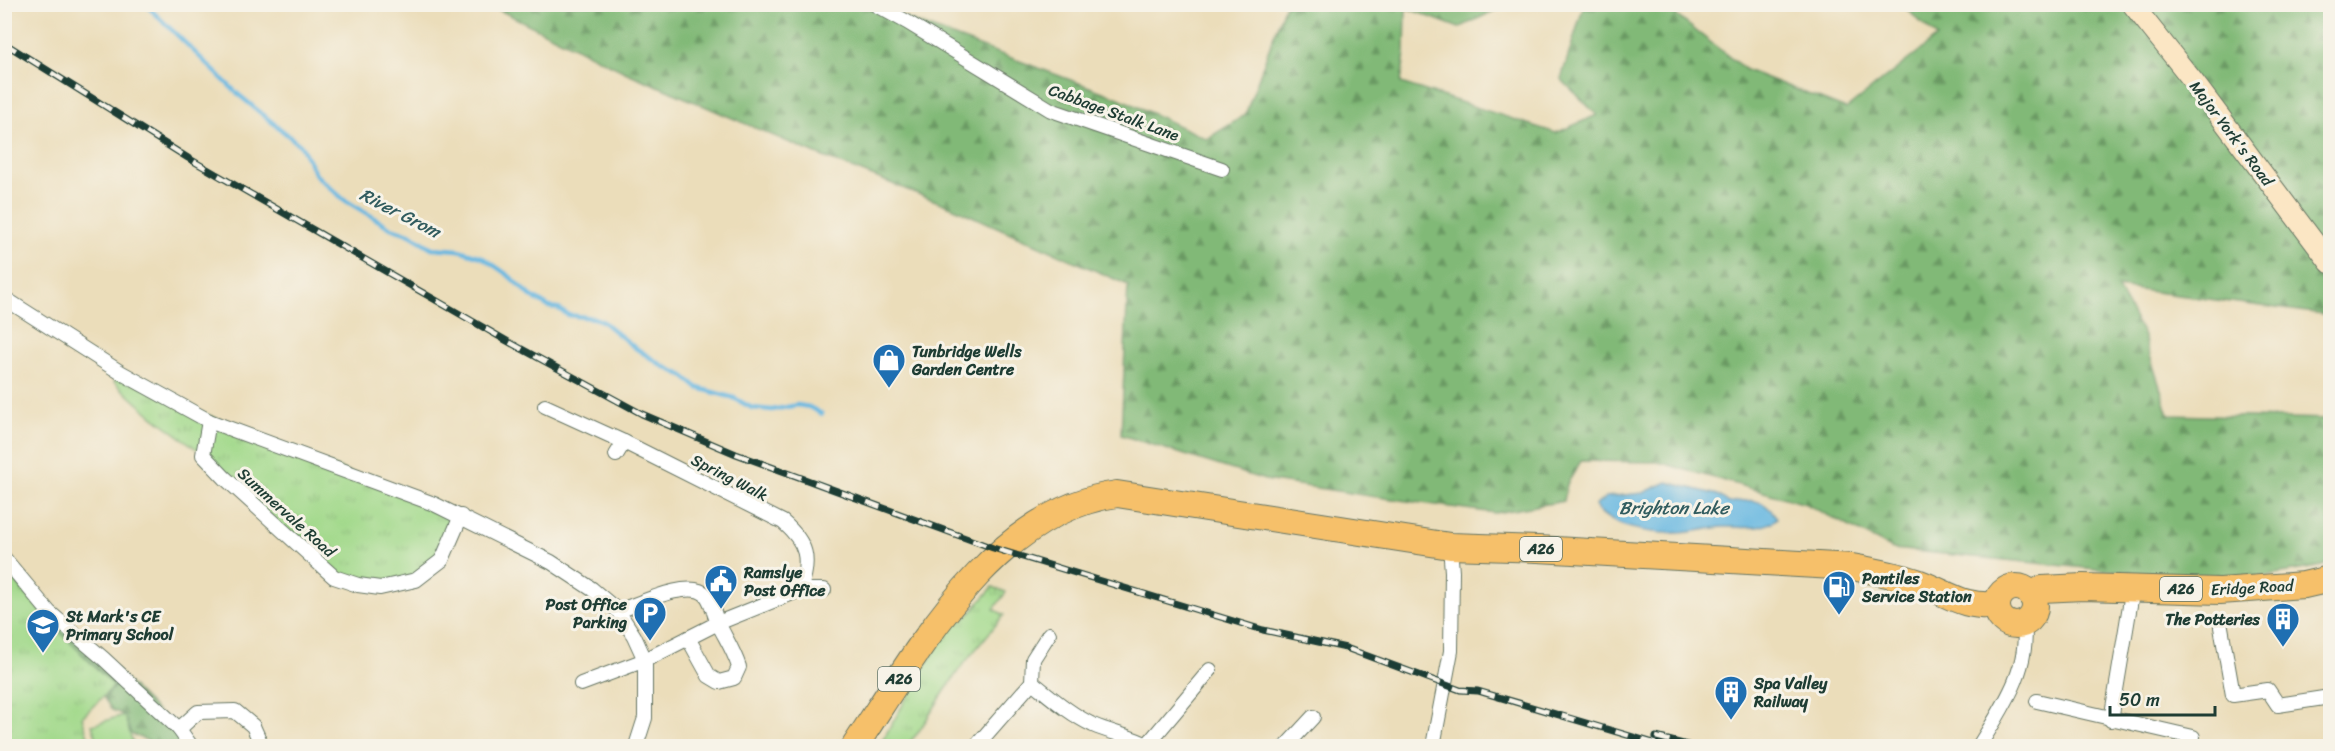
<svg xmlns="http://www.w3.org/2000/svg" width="2335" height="751" font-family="Sriracha,sans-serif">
<defs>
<pattern id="grass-tufts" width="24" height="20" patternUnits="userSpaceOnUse" patternTransform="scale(1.5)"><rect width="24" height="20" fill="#a2d98b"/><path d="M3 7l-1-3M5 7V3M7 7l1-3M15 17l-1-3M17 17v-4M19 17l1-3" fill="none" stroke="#8bbb79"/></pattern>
<pattern id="forest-firs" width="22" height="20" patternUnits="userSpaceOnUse" patternTransform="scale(1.5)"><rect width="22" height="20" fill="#81b977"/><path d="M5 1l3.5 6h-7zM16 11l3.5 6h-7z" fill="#699862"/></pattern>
</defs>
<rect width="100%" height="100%" fill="#f7f3e8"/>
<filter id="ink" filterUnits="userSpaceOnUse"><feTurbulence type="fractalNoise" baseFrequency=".0167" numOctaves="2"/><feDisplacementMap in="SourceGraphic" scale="12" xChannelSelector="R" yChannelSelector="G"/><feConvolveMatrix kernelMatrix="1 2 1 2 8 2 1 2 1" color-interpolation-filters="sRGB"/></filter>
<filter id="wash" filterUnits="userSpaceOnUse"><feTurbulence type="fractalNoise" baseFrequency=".008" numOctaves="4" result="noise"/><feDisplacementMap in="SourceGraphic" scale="24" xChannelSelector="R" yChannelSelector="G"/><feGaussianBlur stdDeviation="1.35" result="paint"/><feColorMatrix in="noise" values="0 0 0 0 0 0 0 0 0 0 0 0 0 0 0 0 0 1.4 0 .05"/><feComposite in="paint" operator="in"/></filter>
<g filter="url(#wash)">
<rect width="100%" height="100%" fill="#ebddba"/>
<g fill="url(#grass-tufts)" stroke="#608b60" stroke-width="1.5">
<path d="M120 374 154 393 459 517 440 558 416 578 380 586 336 576 205 455 152 416 114 382Z"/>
<path d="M5 573 10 575 50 622 114 686 82 717 91 746H5Z"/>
<path d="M993 587 1006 592 994 609 1004 615 958 671 917 734 906 746H879C905 703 927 658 958 618L962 620 967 617Z"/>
</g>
<g fill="url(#forest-firs)" stroke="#507b56" stroke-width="1.5">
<path d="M489 5H869L1119 98 1207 139 1245 115 1285 5H1506L1459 28 1406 8 1405 53 1401 83 1556 133 1597 115 1561 79 1584 5H1671L1667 8 1746 70 1846 109 1937 37 1902 5H2330V315L2117 287 2143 334 2169 415 2330 419V563L2323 566 2228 582 1893 549 1806 504 1658 462 1581 461 1567 484 1564 501 1495 513 1370 496 1265 480 1121 435 1128 285 954 208 816 154 625 72Z"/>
<path d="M4 560 180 734 179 746H161L131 734 124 715 112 710 104 698 115 686 49 620 12 574 5 572Z"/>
</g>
<path fill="#a2d98b" stroke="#608b60" stroke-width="1.5" d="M124 715 134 746H99L92 725Z"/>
<path fill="#66b7e1" stroke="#427a8a" stroke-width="1.5" d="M1667 482 1718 495 1729 503C1750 499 1764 497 1777 518 1762 532 1743 526 1724 527 1708 528 1692 533 1677 533 1651 534 1610 528 1595 506L1606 497 1643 493Z"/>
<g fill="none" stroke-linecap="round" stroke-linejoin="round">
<path stroke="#66b7e1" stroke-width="4.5" d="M145 4 239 95 301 146 316 175 343 199 391 228 409 234 432 248 459 250 482 257 508 275 531 296 549 307 557 308 568 315 594 318 602 321 634 347 663 366 682 375 698 388 734 398 752 408 772 410 797 405 809 407 822 414"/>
</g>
</g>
<g filter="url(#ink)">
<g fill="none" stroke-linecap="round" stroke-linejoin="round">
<g stroke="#667563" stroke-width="16">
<g id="street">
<path d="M874 4 907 22 1051 110 1222 169"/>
<path d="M4 298 120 372 209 421 434 504 551 562 592 589 618 611 634 636 645 660V718L636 746"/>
<path d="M545 406 624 442 783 522C807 543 811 559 800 590"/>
<path d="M209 421 203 455 225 478 334 577 358 585 380 588 416 580 442 560 461 516"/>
<path d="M616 455 624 442"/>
<path d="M4 558 49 612 104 659 179 729 191 746"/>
<path d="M618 611C637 605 690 578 706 595 712 601 714 616 719 625 726 639 734 651 739 667L734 678 719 682 709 676 688 638"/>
<path d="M2221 627 2233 695 2268 690 2278 705 2330 697"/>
<path d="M1032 682 1033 659 1049 634"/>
<path d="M581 684 645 660 718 623 800 590H824"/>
<path d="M2037 701 2193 737"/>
<path d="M2111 720 2133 587"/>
<path d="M179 729 198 712 235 711 253 726 262 746"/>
<path d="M1147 745 1210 670"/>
<path d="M976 746 1032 682C1051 697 1070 714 1093 725 1111 733 1131 736 1149 746"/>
<path d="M1286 746 1313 717"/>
<path d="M1433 746 1451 651 1452 572 1450 546"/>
<path d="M1979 746C2002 708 2030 670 2024 623"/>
</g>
</g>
<g stroke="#667563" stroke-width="22">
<path id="secondary" d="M2132 4 2194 82 2330 263"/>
</g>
<g stroke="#667563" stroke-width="28">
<g id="highway">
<circle cx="2016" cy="606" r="19"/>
<path d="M2031 595 2042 589 2083 587 2220 591 2304 585 2330 579"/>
<path d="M855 746C917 652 993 511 1117 494L1450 546 1538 549 1852 567C1874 571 1896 575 1917 582 1948 593 1962 608 1997 605"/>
</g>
</g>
<use href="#street" stroke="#fff" stroke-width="14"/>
<use href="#secondary" stroke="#fbe6c4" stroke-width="20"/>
<use href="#highway" stroke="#f6c06b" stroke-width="26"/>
<g stroke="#1f3d34" stroke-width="7">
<g id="rail">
<path d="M4 43 188 158 507 341 642 414 736 454 993 548 1263 630 1346 648 1460 690 1478 691 1664 746"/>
<path d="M1656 737 1691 746"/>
</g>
</g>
<use href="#rail" stroke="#f7f3e8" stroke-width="4.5" stroke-dasharray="14" stroke-linecap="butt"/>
</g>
</g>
<defs>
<g id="shop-pin" transform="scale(1.725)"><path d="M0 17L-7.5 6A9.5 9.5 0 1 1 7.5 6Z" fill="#1f6fb2" stroke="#f7f3e8"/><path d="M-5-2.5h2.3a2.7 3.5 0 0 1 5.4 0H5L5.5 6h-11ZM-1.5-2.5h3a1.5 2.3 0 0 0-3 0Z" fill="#fff"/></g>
<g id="civic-pin" transform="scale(1.725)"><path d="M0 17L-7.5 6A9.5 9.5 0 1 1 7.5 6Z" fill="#1f6fb2" stroke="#f7f3e8"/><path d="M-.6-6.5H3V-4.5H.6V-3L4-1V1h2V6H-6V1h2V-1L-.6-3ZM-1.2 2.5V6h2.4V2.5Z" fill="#fff"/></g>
<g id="fuel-pin" transform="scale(1.725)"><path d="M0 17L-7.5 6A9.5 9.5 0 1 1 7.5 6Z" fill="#1f6fb2" stroke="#f7f3e8"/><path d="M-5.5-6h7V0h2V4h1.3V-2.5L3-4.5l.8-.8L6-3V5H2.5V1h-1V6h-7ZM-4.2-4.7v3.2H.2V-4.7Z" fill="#fff"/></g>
<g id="parking-pin" transform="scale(1.725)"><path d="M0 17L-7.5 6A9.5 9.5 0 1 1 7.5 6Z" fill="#1f6fb2" stroke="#f7f3e8"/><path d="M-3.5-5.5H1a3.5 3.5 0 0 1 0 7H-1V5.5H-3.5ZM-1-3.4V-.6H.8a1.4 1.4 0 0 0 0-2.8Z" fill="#fff"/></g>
<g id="building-pin" transform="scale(1.725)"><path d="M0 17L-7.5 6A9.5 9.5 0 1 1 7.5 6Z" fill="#1f6fb2" stroke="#f7f3e8"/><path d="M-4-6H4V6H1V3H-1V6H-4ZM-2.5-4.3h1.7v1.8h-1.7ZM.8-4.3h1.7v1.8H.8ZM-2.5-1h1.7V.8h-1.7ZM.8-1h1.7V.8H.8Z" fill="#fff"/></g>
<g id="school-pin" transform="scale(1.725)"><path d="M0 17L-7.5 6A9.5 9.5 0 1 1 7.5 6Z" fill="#1f6fb2" stroke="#f7f3e8"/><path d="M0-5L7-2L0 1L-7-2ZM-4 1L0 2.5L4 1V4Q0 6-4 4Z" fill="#fff"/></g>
</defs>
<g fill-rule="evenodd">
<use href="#shop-pin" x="889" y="360"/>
<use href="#civic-pin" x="721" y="581"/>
<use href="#fuel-pin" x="1839" y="587"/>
<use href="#parking-pin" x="650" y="613"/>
<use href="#building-pin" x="2283" y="619"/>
<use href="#school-pin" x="43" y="625"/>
<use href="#building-pin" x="1731" y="692"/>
</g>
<g text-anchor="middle" stroke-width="6" stroke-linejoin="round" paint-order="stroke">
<g fill="#f7f3e8" stroke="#60746a" stroke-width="1.5">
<rect x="1520" y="537" width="42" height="24" rx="4.5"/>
<rect x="2160" y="577" width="42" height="24" rx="4.5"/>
<rect x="878" y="667" width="42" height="24" rx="4.5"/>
</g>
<g font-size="15" font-weight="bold" fill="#1f3d34">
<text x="1541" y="554">A26</text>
<text x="2181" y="594">A26</text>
<text x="899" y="684">A26</text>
</g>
<g font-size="16" fill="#1f3d34" stroke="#f7f3e8">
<text transform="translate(1114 112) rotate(20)" y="6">Cabbage Stalk Lane</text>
<text transform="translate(2232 133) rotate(53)" y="6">Major York's Road</text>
<text transform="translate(730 477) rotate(27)" y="6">Spring Walk</text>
<text transform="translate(287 512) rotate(42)" y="6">Summervale Road</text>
<text transform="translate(2252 587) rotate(-3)" y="6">Eridge Road</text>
</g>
<g font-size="16" font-weight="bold" fill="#1f3d34" stroke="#f7f3e8" text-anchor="start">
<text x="912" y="357">Tunbridge Wells<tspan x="912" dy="18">Garden Centre</tspan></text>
<text x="744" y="578">Ramslye<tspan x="744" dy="18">Post Office</tspan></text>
<text x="1862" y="584">Pantiles<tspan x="1862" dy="18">Service Station</tspan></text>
<text x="627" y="610" text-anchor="end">Post Office<tspan x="627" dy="18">Parking</tspan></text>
<text x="66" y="622">St Mark's CE<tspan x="66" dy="18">Primary School</tspan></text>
<text x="2260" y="625" text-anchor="end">The Potteries</text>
<text x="1754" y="689">Spa Valley<tspan x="1754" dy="18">Railway</tspan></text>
</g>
<g font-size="18" font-style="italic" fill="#315c5f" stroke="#f7f3e8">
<text transform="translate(400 213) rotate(27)" y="6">River Grom</text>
<text x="1674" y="514">Brighton Lake</text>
</g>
</g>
<rect width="2335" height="751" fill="none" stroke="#f7f3e8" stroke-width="24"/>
<path d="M2110 706v9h105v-9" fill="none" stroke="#1f3d34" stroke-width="3"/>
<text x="2119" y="706" font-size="18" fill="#1f3d34" stroke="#f7f3e8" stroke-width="4.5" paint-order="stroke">50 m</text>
</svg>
